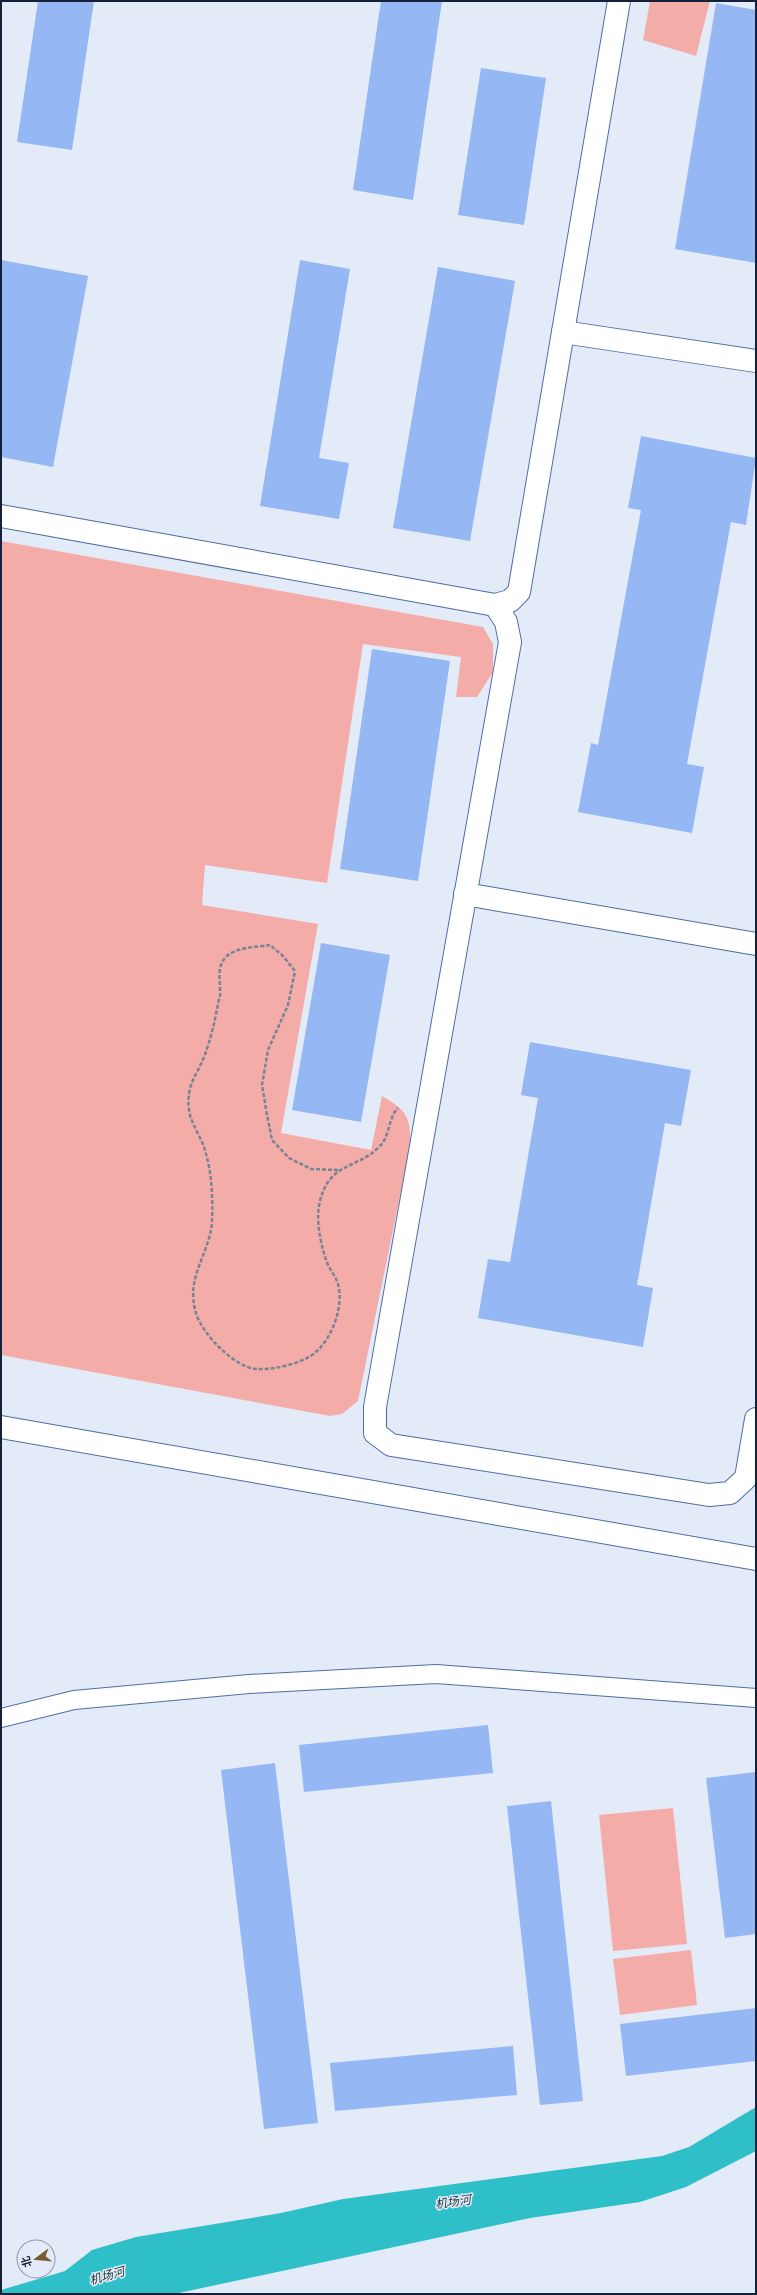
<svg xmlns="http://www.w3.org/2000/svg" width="757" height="2295" font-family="Helvetica,'Noto Sans SC',sans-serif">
<rect width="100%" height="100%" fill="#e3ebf8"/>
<g fill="#f4aca9">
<path d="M650 1H710L696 56 643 40Z"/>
<path d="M1 541 483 627 493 644V672L477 697H456L461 657 363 644 327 883 205 865 202 905 318 924 281 1133 371 1150 382 1096C408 1111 411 1118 410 1147L358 1401 342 1414 330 1416 1 1355Z"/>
<path d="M673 1808 687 1944 613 1951 599 1815Z"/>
<path d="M691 1950 697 2005 620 2015 613 1959Z"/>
</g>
<path fill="#2fbfc8" d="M756 2107V2151L686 2187 640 2202 530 2218 174 2294H1V2290L65 2271 92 2250 136 2237 281 2213 343 2199 662 2156 689 2147Z"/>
<g fill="#95b7f4">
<path d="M38 1H94L72 150 17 142Z"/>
<path d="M381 1H442L413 200 353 190Z"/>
<path d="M716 3 756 10V263L675 249Z"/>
<path d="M481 68 546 78 524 225 458 215Z"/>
<path d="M1 260 88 276 53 467 1 457Z"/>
<path d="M300 260 350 269 319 458 349 463 339 519 260 506Z"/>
<path d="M438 267 515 281 470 541 393 528Z"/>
<path d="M641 436 756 458 746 525 731 522 687 764 704 767 692 833 578 812 591 743 598 745 641 510 628 508Z"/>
<path d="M372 649 450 661 418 881 340 869Z"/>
<path d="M321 943 390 955 361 1122 292 1110Z"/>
<path d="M530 1042 691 1070 681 1126 665 1123 637 1285 653 1288 643 1347 478 1318 488 1259 510 1262 538 1098 521 1095Z"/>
<path d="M488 1725 493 1773 304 1792 299 1745Z"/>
<path d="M275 1763 318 2123 264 2129 221 1770Z"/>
<path d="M756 1772V1934L725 1938 706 1778Z"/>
<path d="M551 1801 583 2101 540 2105 507 1806Z"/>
<path d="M756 2008V2061L626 2076 620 2024Z"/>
<path d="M513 2046 517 2095 335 2111 330 2063Z"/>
</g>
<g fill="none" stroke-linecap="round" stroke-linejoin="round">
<g stroke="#4e6da5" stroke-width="20">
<path id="service" d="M1 1718 74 1700 249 1684 436 1674 756 1698"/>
</g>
<g stroke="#4e6da5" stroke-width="24">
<g id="minor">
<path d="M563 332 756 361"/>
<path d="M1 516 495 605 510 601 519 592 619 1"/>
<path d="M495 605 506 622 510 642 375 1407V1433L391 1445 709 1495 730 1493 746 1478 756 1419"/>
<path d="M465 894 756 944"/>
<path d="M1 1427 756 1559"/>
</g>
</g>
<path stroke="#788395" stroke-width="2.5" stroke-dasharray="4 2" stroke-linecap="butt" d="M338 1170 311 1169 289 1158 272 1140 267 1115 262 1085 268 1050 288 1005 295 971 283 956 270 945C257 947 234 947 225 958 216 969 221 981 220 995 218 1004 216 1014 214 1024 211 1035 208 1047 204 1057 196 1077 186 1085 189 1110 191 1125 203 1139 206 1154 212 1174 213 1201 212 1222 209 1256 185 1277 196 1313 202 1334 235 1368 257 1369 274 1370 305 1363 317 1351 333 1336 344 1305 338 1284 336 1277 331 1271 328 1265 321 1247 315 1219 320 1201 330 1161 357 1170 380 1146 390 1136 388 1118 398 1108"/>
<use href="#service" stroke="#fff" stroke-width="18"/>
<use href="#minor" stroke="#fff" stroke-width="22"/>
</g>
<g text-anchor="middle" stroke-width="3" stroke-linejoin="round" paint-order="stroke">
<g font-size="12" font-style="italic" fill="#21393a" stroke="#e3ebf8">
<text transform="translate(453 2202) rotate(-8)" y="4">机场河</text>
<text transform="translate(107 2276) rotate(-16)" y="4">机场河</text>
</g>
</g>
<rect width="757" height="2295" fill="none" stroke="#142138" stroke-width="4"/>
<g transform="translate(36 2259) rotate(254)"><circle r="19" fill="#e3ebf8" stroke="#909aab"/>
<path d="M0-3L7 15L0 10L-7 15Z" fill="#765d2f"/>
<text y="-6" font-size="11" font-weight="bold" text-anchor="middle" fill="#142138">北</text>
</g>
</svg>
